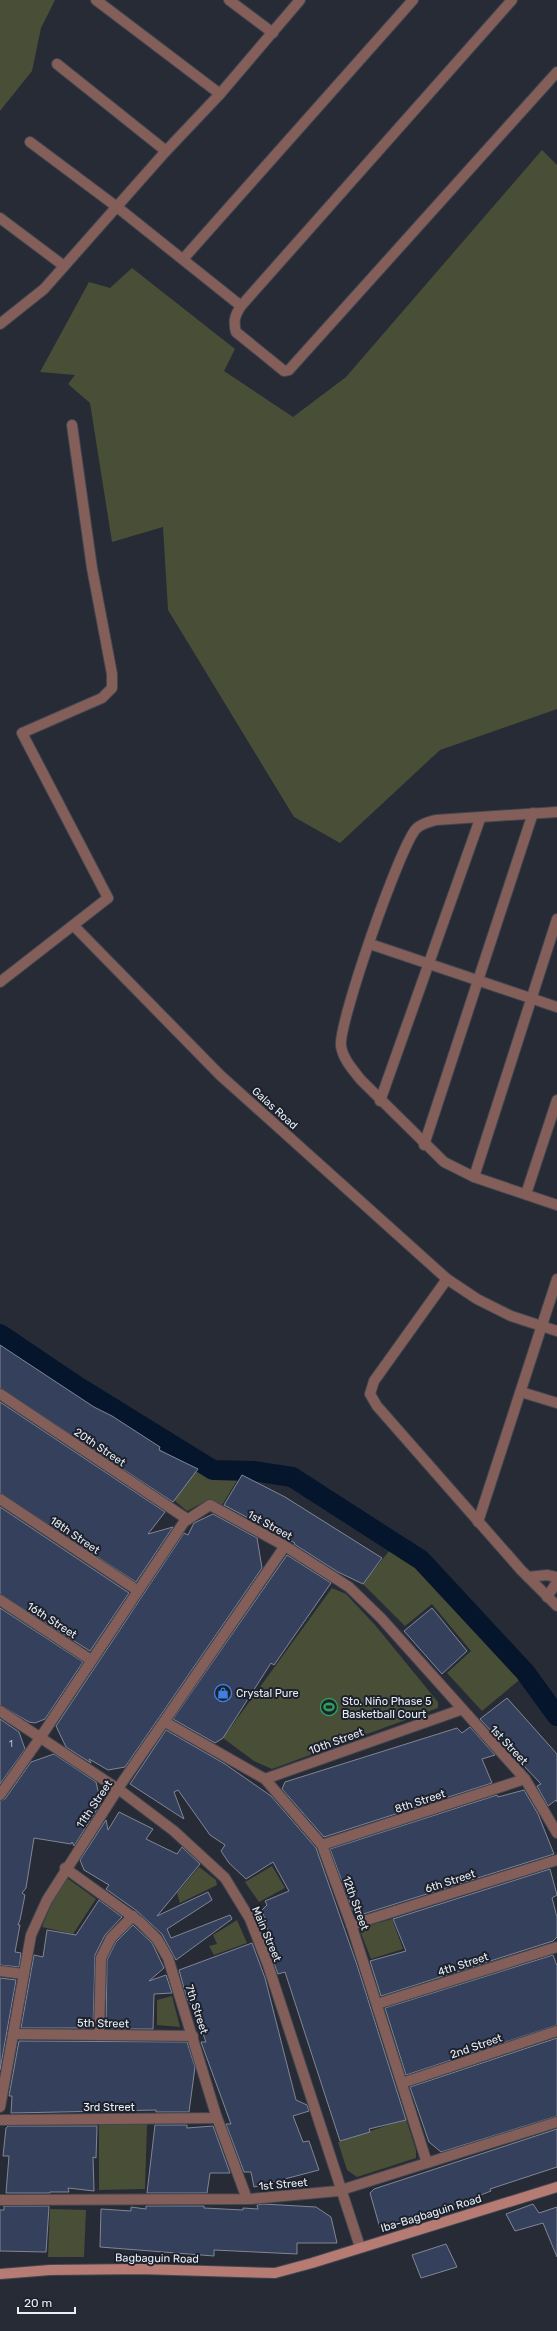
<svg xmlns="http://www.w3.org/2000/svg" width="557" height="2331" font-family="Rubik,sans-serif">
<rect width="100%" height="100%" fill="#262b36"/>
<g fill="#494f36">
<path d="M0 0H55L41 28 32 71 0 111Z"/>
<path d="M542 150 557 165V709L440 750 340 843 294 817 168 610 163 527 112 542 90 403 68 384 75 375 40 372 89 282 110 288 132 268 235 349 224 371 293 417 346 377Z"/>
<path d="M201 1465 213 1471 241 1474 222 1505 210 1499 187 1511 174 1500Z"/>
<path d="M393 1546 420 1563 524 1676 482 1711 447 1673 471 1651 432 1604 405 1626 363 1584Z"/>
<path d="M332 1588 346 1594 375 1625 438 1702V1708L272 1769 254 1761 223 1738Z"/>
<path d="M272 1866 285 1888 259 1902 245 1882Z"/>
<path d="M199 1867 216 1880 217 1885 180 1903 177 1893Z"/>
<path d="M67 1878 96 1899 73 1934 42 1927 52 1902Z"/>
<path d="M392 1919 403 1949 371 1959 359 1928Z"/>
<path d="M237 1920 247 1943 214 1955 209 1946 217 1944 213 1935Z"/>
<path d="M172 1996 180 2027 157 2025V2000Z"/>
<path d="M406 2119 416 2150V2158L357 2177 347 2170 338 2142Z"/>
<path d="M99 2123 147 2124 145 2189 99 2190Z"/>
<path d="M50 2209 86 2210 84 2257H48Z"/>
</g>
<g fill="none" stroke-linecap="round" stroke-linejoin="round">
<path stroke="#04152c" stroke-width="20" d="M0 1334 77 1386 213 1470 253 1471 292 1477 421 1560 525 1672 557 1716"/>
</g>
<g fill="#35405c" stroke="#818694">
<path d="M0 1345 94 1407 112 1416 160 1447 159 1450 198 1469 173 1502 0 1388Z"/>
<path d="M0 1402 165 1512 148 1534 173 1527 136 1582 0 1493Z"/>
<path d="M242 1475 285 1497 382 1558 363 1584 338 1572 294 1544 295 1543 224 1505Z"/>
<path d="M0 1507 129 1593 90 1651 0 1594Z"/>
<path d="M213 1514 257 1538 262 1568 125 1767 108 1770 89 1759 91 1763 66 1747 56 1726 184 1533 188 1535 194 1523Z"/>
<path d="M287 1555 331 1583 274 1665 271 1663 223 1738 215 1743 173 1719Z"/>
<path d="M0 1608 83 1662 45 1719 35 1723 29 1722 0 1705Z"/>
<path d="M432 1608 467 1651 442 1674 404 1631Z"/>
<path d="M507 1698 557 1754V1802L556 1800 548 1806 537 1786 541 1784 480 1719Z"/>
<path d="M0 1719 19 1732 25 1749 0 1784Z"/>
<path d="M470 1727 495 1755 482 1759 492 1783 324 1837 282 1789 285 1782 457 1728 462 1733Z"/>
<path d="M166 1730 225 1764 271 1796 316 1848 357 1965 406 2120 369 2129 370 2132 340 2141 285 1972 278 1974 265 1938 270 1937 262 1910 267 1905 265 1901 289 1891 273 1862 246 1879 229 1863 221 1851 225 1845 210 1835 178 1790 174 1792 184 1819 130 1784Z"/>
<path d="M54 1754 96 1782 101 1803 74 1846 72 1842 71 1844 34 1838 26 1888 22 1893 25 1895 20 1920 18 1925H20L15 1952 21 1953 19 1967 0 1965V1801L5 1799 31 1762Z"/>
<path d="M524 1790 538 1814 554 1854 360 1915 353 1911 330 1849 497 1795 498 1797Z"/>
<path d="M119 1812 153 1829 146 1839 177 1854 182 1847 200 1864 157 1916 208 1892 212 1900 167 1929 171 1938 230 1915 232 1919 176 1960 162 1934 137 1911 106 1889 109 1885 84 1870 80 1860 106 1820 108 1830Z"/>
<path d="M550 1869 557 1895 552 1898 557 1917V1937L553 1941 381 1996 370 1961 406 1951 393 1919Z"/>
<path d="M99 1900 122 1917 105 1935 95 1955 93 2028H21L34 1955 43 1957 47 1930 76 1935Z"/>
<path d="M133 1925 152 1943 164 1968 149 1981 166 1975 172 1993 154 1994 153 2029H106L107 1960 116 1942Z"/>
<path d="M252 1943 265 1978 296 2100 307 2105 309 2111 293 2116 303 2142 309 2141 319 2170 254 2187 251 2172H244L226 2124H231L201 2042H206L201 2028 205 2026 187 1999 179 1970Z"/>
<path d="M553 1955 557 1966V2025L406 2075 385 2008Z"/>
<path d="M0 1978 16 1980 0 2070Z"/>
<path d="M557 2038V2116L441 2152 429 2142 410 2087Z"/>
<path d="M19 2041 187 2042 195 2067 189 2112H156V2110L11 2113 12 2096H9Z"/>
<path d="M155 2125H187V2128L213 2126 230 2173H210L207 2193H147Z"/>
<path d="M8 2126H97L96 2158 93 2157 94 2191 68 2188 69 2192H50V2193H6L9 2156H3L6 2128Z"/>
<path d="M557 2129V2167L490 2189 491 2191 465 2201 380 2228 370 2193 374 2189Z"/>
<path d="M263 2204 316 2207 331 2217 337 2243H297V2254L214 2250V2256L100 2247 101 2209 131 2211V2207L146 2209V2206H204V2208L243 2210V2208L258 2209 257 2205Z"/>
<path d="M533 2204 539 2213 557 2207V2257L543 2223 515 2231 506 2214Z"/>
<path d="M4 2206H49L46 2252 0 2251V2210H4Z"/>
<path d="M446 2244 457 2267 421 2278 412 2255Z"/>
</g>
<g fill="none" stroke-linecap="round" stroke-linejoin="round">
<g stroke="#414651" stroke-width="12">
<g id="lane">
<path d="M380 1101 480 819"/>
<path d="M424 1145 533 813"/>
<path d="M474 1177 557 919"/>
<path d="M526 1194 557 1100"/>
<path d="M528 1577 547 1575 557 1577"/>
<path d="M547 1597 557 1582"/>
</g>
</g>
<g stroke="#414651" stroke-width="12">
<g id="street">
<path d="M96 0 220 94"/>
<path d="M229 0 273 33"/>
<path d="M57 64 166 151"/>
<path d="M30 142 117 207 241 306C235 315 233 321 236 332L284 371 289 370 557 72"/>
<path d="M0 218 64 266"/>
<path d="M184 258 413 0"/>
<path d="M241 306 512 0"/>
<path d="M0 324 44 289 166 151 220 94 300 0"/>
<path d="M557 812 436 820C429 822 422 823 416 829 400 846 338 1024 341 1046 343 1059 353 1070 361 1080L444 1162 474 1177 557 1205"/>
<path d="M74 926 220 1075 447 1279 477 1299 511 1316 557 1331"/>
<path d="M370 944 557 1007"/>
<path d="M0 982 108 898 22 733 102 698 112 688V674L92 568 72 425"/>
<path d="M447 1279 374 1381 370 1394 377 1406 521 1570 557 1606"/>
<path d="M521 1392 557 1403"/>
<path d="M0 1394 187 1519"/>
<path d="M0 1499 137 1590"/>
<path d="M478 1522 557 1279"/>
<path d="M0 1600 91 1660"/>
<path d="M0 1711 121 1791 174 1831 225 1878 250 1919 268 1965 360 2247"/>
<path d="M165 1722 265 1779 322 1845 352 1927 427 2163"/>
<path d="M265 1779 460 1710"/>
<path d="M0 1795 40 1738 184 1522 210 1505 285 1546 349 1587 381 1618 525 1779 557 1833"/>
<path d="M322 1845 525 1779"/>
<path d="M65 1868 140 1922 157 1939 168 1958 216 2115 247 2199"/>
<path d="M351 1925 557 1860"/>
<path d="M0 1971 23 1974"/>
<path d="M377 2004 557 1947"/>
<path d="M13 2034 193 2036"/>
<path d="M99 2035 101 1958 111 1938 133 1916"/>
<path d="M402 2083 557 2031"/>
<path d="M0 2107 31 1935 47 1900 121 1784 285 1546"/>
<path d="M0 2120 217 2118"/>
<path d="M0 2200 250 2199 338 2191 557 2122"/>
</g>
</g>
<g stroke="#414651" stroke-width="12">
<path id="secondary" d="M0 2274 50 2270 140 2269 275 2273 312 2263 557 2187"/>
</g>
<use href="#lane" stroke="#845f59" stroke-width="10"/>
<use href="#street" stroke="#845f59" stroke-width="10"/>
<use href="#secondary" stroke="#b67b73" stroke-width="10"/>
</g>
<defs>
<g id="shop-ring" transform="scale(0.9)"><circle r="9.5" fill="#1c212c" stroke="#3f7fe0" stroke-width="1.5"/><path d="M-5-2.5h2.3a2.7 3.5 0 0 1 5.4 0H5L5.5 6h-11ZM-1.5-2.5h3a1.5 2.3 0 0 0-3 0Z" fill="#3f7fe0"/></g>
<g id="stadium-ring" transform="scale(0.9)"><circle r="9.5" fill="#1c212c" stroke="#2e9e5b" stroke-width="1.5"/><path d="M0-5a6.5 5 0 1 0 0 10a6.5 5 0 1 0 0-10ZM-3.5-1.8h7v3.6h-7Z" fill="#2e9e5b"/></g>
</defs>
<g fill-rule="evenodd">
<use href="#shop-ring" x="223" y="1693"/>
<use href="#stadium-ring" x="329" y="1707"/>
</g>
<g text-anchor="middle" stroke-width="4" stroke-linejoin="round" paint-order="stroke">
<g font-size="9" fill="#bdc2cf">
<text x="11" y="1747">1</text>
</g>
<g font-size="11" fill="#eaeef5" stroke="#1c212c">
<text transform="translate(275 1108) rotate(42)" y="4">Galas Road</text>
<text transform="translate(100 1447) rotate(34)" y="4">20th Street</text>
<text transform="translate(270 1525) rotate(29)" y="4">1st Street</text>
<text transform="translate(75 1535) rotate(34)" y="4">18th Street</text>
<text transform="translate(52 1620) rotate(33)" y="4">16th Street</text>
<text transform="translate(336 1741) rotate(-20)" y="4">10th Street</text>
<text transform="translate(509 1745) rotate(47)" y="4">1st Street</text>
<text transform="translate(420 1801) rotate(-18)" y="4">8th Street</text>
<text transform="translate(94 1804) rotate(-56)" y="4">11th Street</text>
<text transform="translate(450 1881) rotate(-18)" y="4">6th Street</text>
<text transform="translate(356 1903) rotate(70)" y="4">12th Street</text>
<text transform="translate(267 1934) rotate(67)" y="4">Main Street</text>
<text transform="translate(463 1964) rotate(-18)" y="4">4th Street</text>
<text transform="translate(197 2009) rotate(72)" y="4">7th Street</text>
<text transform="translate(103 2023) rotate(1)" y="4">5th Street</text>
<text transform="translate(476 2046) rotate(-19)" y="4">2nd Street</text>
<text x="109" y="2111">3rd Street</text>
<text transform="translate(283 2184) rotate(-5)" y="4">1st Street</text>
<text transform="translate(431 2213) rotate(-17)" y="4">Iba-Bagbaguin Road</text>
<text transform="translate(157 2258) rotate(1)" y="4">Bagbaguin Road</text>
</g>
<g font-size="11" fill="#eaeef5" stroke="#1c212c" text-anchor="start">
<text x="236" y="1697">Crystal Pure</text>
<text x="342" y="1705">Sto. Niño Phase 5<tspan x="342" dy="13">Basketball Court</tspan></text>
</g>
</g>
<path d="M18 2307v6h57v-6" fill="none" stroke="#eaeef5" stroke-width="2"/>
<text x="24" y="2307" font-size="12" fill="#eaeef5" stroke="#1c212c" stroke-width="3" paint-order="stroke">20 m</text>
</svg>
